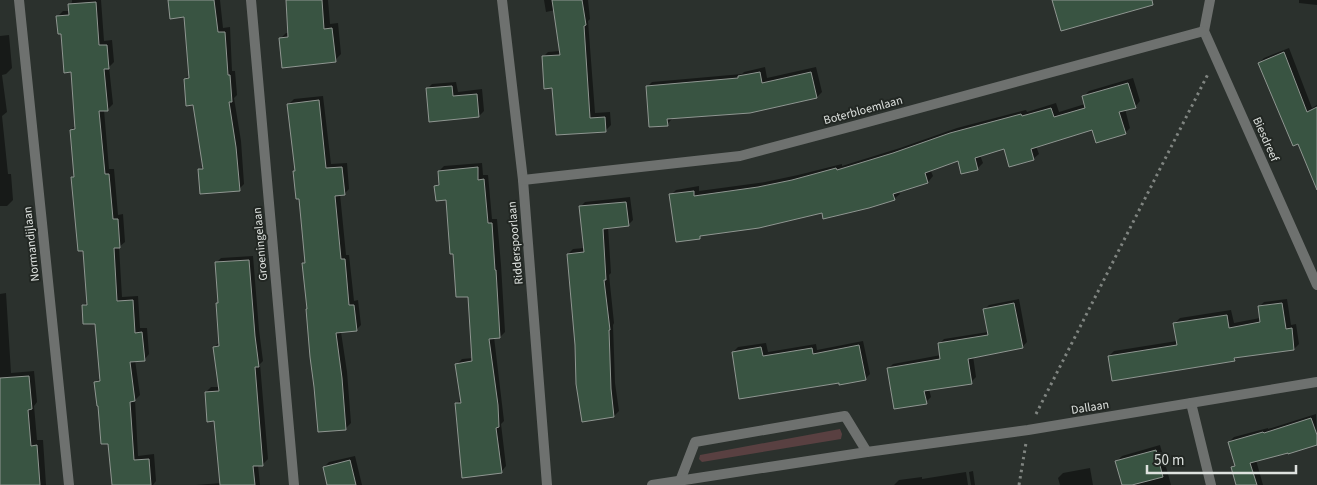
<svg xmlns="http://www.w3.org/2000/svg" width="1317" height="485" font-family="'Source Sans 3',sans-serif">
<rect width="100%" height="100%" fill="#2b312d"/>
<path fill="#594041" d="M840 429 842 434 841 439 702 462 699 459 700 455Z"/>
<g fill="#0007">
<path d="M72 0H101L104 41 112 40 114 62 109 67 113 104 107 110H104L109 169H114L118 215 123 214 125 242 119 247 122 297 138 296 140 328H147L149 354 144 360H135L140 395 135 400 138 456 154 454 156 481 153 485H113L109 442 95 383 101 377 96 322 83 306 88 301 84 249 72 177 75 174 71 130 76 125 73 71 58 16 63 11H70V5L72 2Z"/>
<path d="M169 0H220L223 28 230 27 232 71H235L237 95 234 98 241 141 244 184 239 189 199 170 204 165 195 104 185 79 190 74 185 16Z"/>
<path d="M287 0H328L330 24 338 23 341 54 335 60 280 39 286 33H289Z"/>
<path d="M544 0H588L590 19 588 21 595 113 610 112 611 125 606 130 557 134 553 87 543 57 548 52 560 51 555 10 546 12Z"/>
<path d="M1299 0H1317V5L1299 3Z"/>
<path d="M9 35 12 68 6 74 2 75 7 112 2 116 8 174H11L13 200 7 206H0V36Z"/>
<path d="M1289 48 1312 108 1317 105V187L1298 142 1259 63 1264 58Z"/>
<path d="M765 67 767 78 816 67 822 92 817 97 672 117V119L667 124 647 87 652 82 742 74 744 72Z"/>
<path d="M1133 78 1140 101 1135 107 1125 109 1130 128 1125 133 1093 128 1036 146 1039 154 1033 159 1005 147 980 155 983 163 977 169 959 160 930 169 933 176 928 182 899 191 900 194 894 199 703 234 700 237 671 195 676 190 699 186V191L765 182 798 175 842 164V166L900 148 957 128 1026 110 1027 112 1056 103 1059 112 1085 104 1083 97 1089 91Z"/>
<path d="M456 82 458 92 482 89 484 111 479 116 427 89 432 84Z"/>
<path d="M323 96 331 164 347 163 349 189 344 194H340L346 255H349L354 301 358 300 361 325 356 330 341 332 347 372 351 423 346 428 308 309 303 264 306 261 300 198 289 104 294 99Z"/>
<path d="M482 163 483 175H488L492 219H497L501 265 505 332 500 337H494L504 421 501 424 506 466 501 472 457 404 461 399 457 364 462 359 473 358 469 295 455 253 448 199 436 186 440 181 439 171 444 166Z"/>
<path d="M630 197 633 220 628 225 608 227 611 273 609 275 614 323 613 325 615 383 619 411 614 416 576 345 568 254 573 249 584 248 580 207 585 202Z"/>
<path d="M253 256 259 330 263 361 260 364 268 459 263 464 258 465 260 485H196L221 483 215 420 206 392 211 387H220L214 347 220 342 217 304 219 302 216 263 221 258Z"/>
<path d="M6 293 11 373 34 371 37 402 34 406 37 440H43L46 485H0V294Z"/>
<path d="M1019 299 1027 342 1022 347 973 356 976 377 971 382 929 389 931 397 926 402 888 369 893 364 941 355 939 344 944 339 988 332 984 310 989 305Z"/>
<path d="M1287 299 1291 325 1296 324 1299 344 1294 349 1238 356 1234 360 1109 356 1114 351 1177 341 1175 323 1180 318 1231 310 1234 323 1260 318 1259 307 1264 302Z"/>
<path d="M863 341 870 374 865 379 840 382 733 352 738 347 766 343 768 352 816 344 817 350Z"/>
<path d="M1316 414 1317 443 1256 460 1263 485H1237L1232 468 1235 464 1229 442 1234 437 1268 428V429Z"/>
<path d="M1160 445 1171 485H1124L1117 461 1122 456Z"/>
<path d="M355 456 362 485H328L324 467 329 462Z"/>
<path d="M1090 468 1093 485H1060L1058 478 1063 473Z"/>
<path d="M973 471 975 485H971L969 472Z"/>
<path d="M966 472 968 485H894L899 480 922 477V479Z"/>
</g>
<g fill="#395442" stroke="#8f9691">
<path d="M168 0H214L218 32H225L228 75H230L232 102H229L236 147 240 191 200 194 198 169H203L193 105 186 106 184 79 189 78 184 17 170 19Z"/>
<path d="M286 0H322L324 29 332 28 336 62 282 68 279 38 288 37Z"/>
<path d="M552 0H582L586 25 584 26 590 118 605 117 606 132 556 135 552 88 544 89 542 56 560 55Z"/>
<path d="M1052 0H1152L1153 5 1061 31Z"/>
<path d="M96 2 99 45H107L109 69H104L108 111H99L105 174H109L113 219H118L120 248H114L117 301 133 300 135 333 142 332 145 361 130 362 135 401 130 402 134 460 149 459 151 485H112L108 444H101L98 406H97L94 382 100 381 95 324H83L82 305H87L83 251H78L71 177H74L70 130 75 129 71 72 64 73 61 34H58L56 16 69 15 68 4Z"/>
<path d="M1284 52 1307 112 1317 107V190L1298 144 1293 146 1258 63Z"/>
<path d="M760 72 762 83 811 72 817 98 750 113 667 119 668 126 649 127 646 86 738 78V76Z"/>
<path d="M1128 83 1136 108 1119 112 1126 134 1096 143 1092 130 1031 149 1034 160 1009 167 1004 149 975 158 978 170 961 174 958 161 925 173 928 183 893 194 895 200 869 208 823 219 822 213 759 228 700 236V239L676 242 669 194 694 191V196L758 187 792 180 836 168 837 170 893 153 950 133 1021 114 1022 116 1051 108 1054 117 1085 108 1082 96Z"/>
<path d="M452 86 453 96 477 94 479 117 429 122 426 88Z"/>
<path d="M319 100 326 168 342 167 345 195 335 196 341 259H345L349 305H354L357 331 336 333 342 378 346 430 318 432 314 387 310 357 306 309H307L302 263H305L299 199H296L293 171H295L287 104Z"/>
<path d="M478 167V180L484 179 488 223H492L495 270H496L500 338 489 339 498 405 499 427 496 428 502 473 462 478 455 403H461L455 364 472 361 468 297H456L453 254H450L446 200 436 201 434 186 439 185 438 171Z"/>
<path d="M626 202 629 226 603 229 606 280H604L610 330H609L611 389 614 417 582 422 576 384 575 345 567 254 584 252 579 206Z"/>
<path d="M249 260 255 336 259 367H255L263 466H253L255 485H220L214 421 207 422 205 392 219 391 213 347 219 346 216 303H218L215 262Z"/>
<path d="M1014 303 1023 348 968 359 972 384 924 391 927 404 894 409 887 368 940 359 938 343 988 335 983 309Z"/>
<path d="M1282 303 1286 329 1292 328 1294 350 1234 358 1235 361 1112 381 1108 356 1177 345 1173 323 1227 315 1229 328 1260 322 1258 306Z"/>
<path d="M859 345 866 380 839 385V383L739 399 732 352 761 347 763 356 812 348 813 354Z"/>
<path d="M29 376 32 409 28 410 31 446 37 445 40 485H0V378Z"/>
<path d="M1311 418 1317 435V445L1288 454V453L1250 463 1257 485H1236L1231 467 1235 466 1228 442 1263 432 1264 433Z"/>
<path d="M1156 450 1163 477 1132 485H1122L1115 461Z"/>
<path d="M350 460 356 485H327L323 467Z"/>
</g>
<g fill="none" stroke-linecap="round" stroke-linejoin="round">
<g stroke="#808581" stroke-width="3" stroke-dasharray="2.5 4" stroke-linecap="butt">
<path d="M1036 414 1208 74"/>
<path d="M1019 485 1026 443"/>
</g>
<g stroke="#6e716f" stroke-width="10">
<path d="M19 0 69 485"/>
<path d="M251 0 294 485"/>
<path d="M502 0 523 180 547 485"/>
<path d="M1210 0 1204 31 1317 285"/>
<path d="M523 180 740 156 857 125 1204 31"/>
<path d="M1191 403 1211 485"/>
<path d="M680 481 695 442 845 416 867 452"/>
<path d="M652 485 867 452 1028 430 1317 382"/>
</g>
</g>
<g text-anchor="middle" stroke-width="4" stroke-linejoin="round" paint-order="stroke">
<g font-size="12" fill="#dee2df" stroke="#222723">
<text transform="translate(863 110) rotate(-15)" y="4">Boterbloemlaan</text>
<text transform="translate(1266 139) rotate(66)" y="4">Biesdreef</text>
<text transform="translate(515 243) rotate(-95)" y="4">Ridderspoorlaan</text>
<text transform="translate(31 244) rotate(-96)" y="4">Normandijlaan</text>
<text transform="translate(260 244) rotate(-95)" y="4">Groeningelaan</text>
<text transform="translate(1090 407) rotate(-9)" y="4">Dallaan</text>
</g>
</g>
<path d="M1147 465v8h149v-8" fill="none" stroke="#dee2df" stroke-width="2.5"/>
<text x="1154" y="465" font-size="15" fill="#dee2df" stroke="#222723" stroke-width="4" paint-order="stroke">50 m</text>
</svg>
